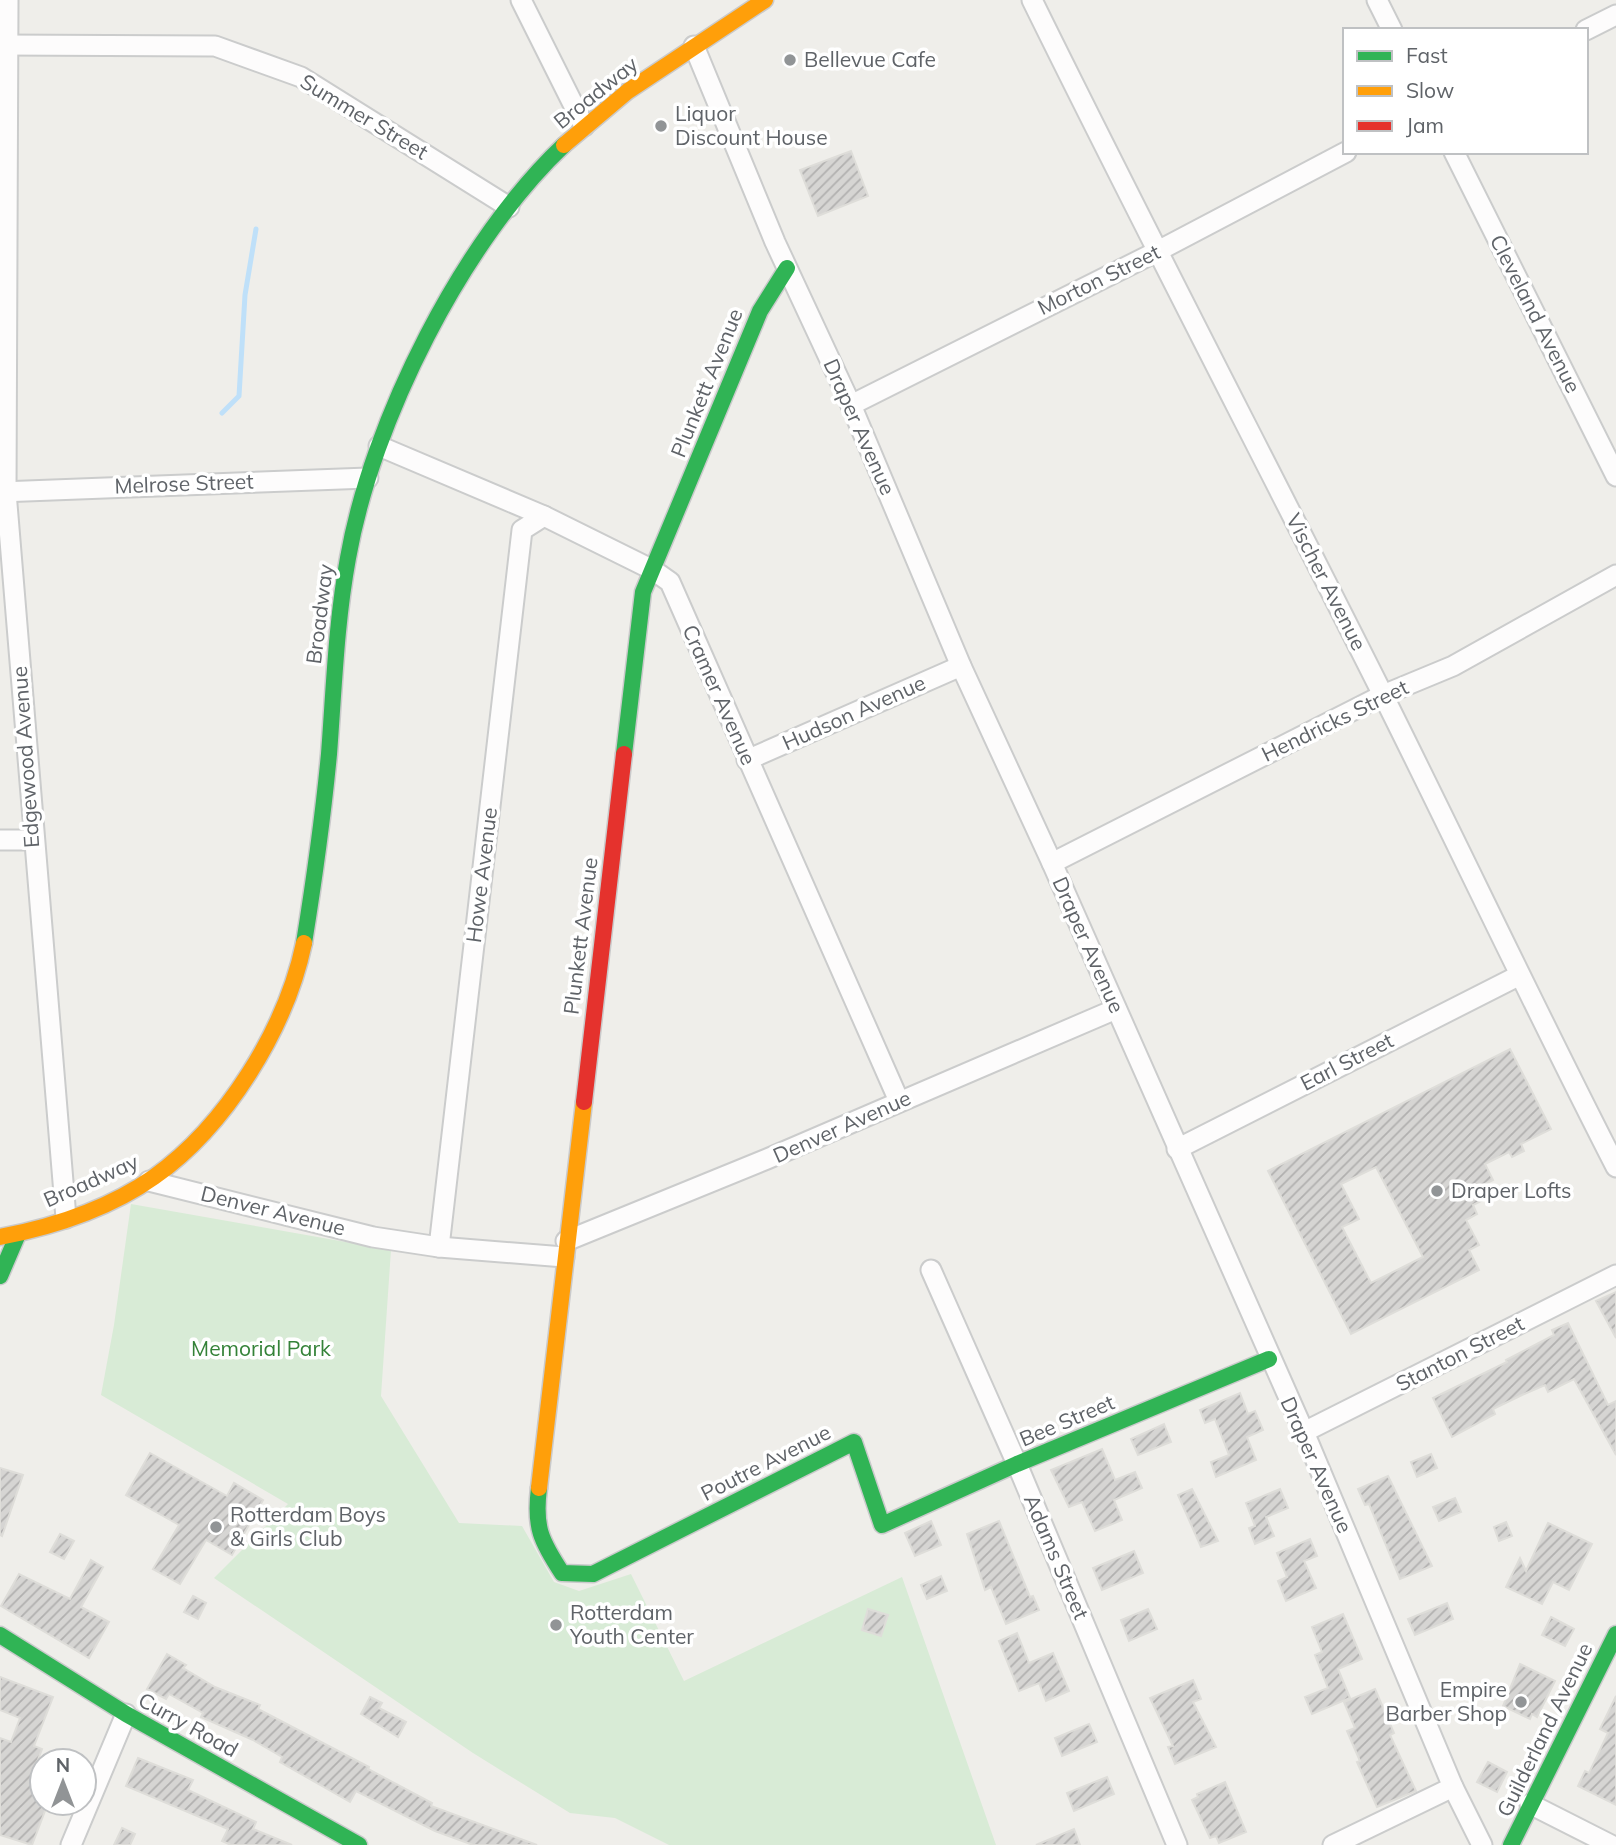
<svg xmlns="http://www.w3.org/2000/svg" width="1616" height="1845" font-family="Mulish,sans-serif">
<defs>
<pattern id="building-hatch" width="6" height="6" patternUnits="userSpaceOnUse" patternTransform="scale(1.75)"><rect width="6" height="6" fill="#d6d5d3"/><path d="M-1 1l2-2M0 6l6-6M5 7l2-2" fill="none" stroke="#b1b0af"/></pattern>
</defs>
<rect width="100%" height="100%" fill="#efeeea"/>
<path fill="#d8ebd6" d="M131 1204 391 1250 381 1396 459 1523 522 1526 554 1582 579 1591 631 1574 684 1681 902 1577 996 1845H669L615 1818 570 1813 473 1753 214 1578 288 1504 101 1395 114 1325Z"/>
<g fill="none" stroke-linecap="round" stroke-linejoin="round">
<path stroke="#bfe0f9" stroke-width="5" d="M222 413 239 396 245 295 256 229"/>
</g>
<g fill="url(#building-hatch)" stroke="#deddd9" stroke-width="2" fill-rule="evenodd">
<path d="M851 151 868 196 818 216 800 170Z"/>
<path d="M1510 1049 1551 1129 1521 1144 1524 1151 1512 1157 1509 1152 1485 1164 1493 1180 1483 1185 1489 1197 1473 1205 1477 1214 1466 1220 1479 1245 1469 1250 1479 1270 1351 1334 1268 1171ZM1376 1167 1423 1257 1371 1283 1342 1227 1359 1219 1341 1184Z"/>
<path d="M1616 1292V1338L1596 1301Z"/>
<path d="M1568 1323 1608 1405 1616 1401V1455L1574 1379 1548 1392 1545 1385 1522 1395 1493 1409 1495 1414 1452 1437 1433 1398 1507 1362 1506 1360 1554 1335 1552 1330Z"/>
<path d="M1240 1393 1248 1414 1255 1411 1263 1430 1247 1437 1256 1460 1216 1477 1211 1462 1229 1455 1215 1419 1205 1423 1200 1410Z"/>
<path d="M1164 1424 1171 1442 1138 1455 1131 1439Z"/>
<path d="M1102 1449 1115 1480 1135 1472 1142 1488 1114 1500 1122 1520 1095 1531 1082 1502 1069 1507 1051 1470Z"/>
<path d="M150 1453 227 1496 234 1483 263 1500 232 1555 206 1540 180 1584 153 1569 179 1525 126 1495Z"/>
<path d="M1431 1454 1437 1468 1417 1477 1411 1462Z"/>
<path d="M0 1468 23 1475 2 1536 0 1535Z"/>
<path d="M1388 1476 1432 1566 1400 1579 1369 1504 1365 1505 1358 1489Z"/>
<path d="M1192 1489 1218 1541 1201 1547 1178 1495Z"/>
<path d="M1280 1489 1288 1508 1266 1517 1274 1536 1255 1544 1249 1528 1255 1526 1246 1503Z"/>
<path d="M1455 1498 1461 1512 1439 1521 1433 1507Z"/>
<path d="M931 1521 941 1545 915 1556 905 1533Z"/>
<path d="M999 1521 1030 1597 1033 1596 1039 1610 1006 1624 991 1587 985 1590 967 1534Z"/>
<path d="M1506 1522 1512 1536 1499 1541 1494 1527Z"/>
<path d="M1548 1523 1592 1544 1569 1590 1553 1582 1542 1604 1506 1587 1520 1558 1526 1571Z"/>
<path d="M60 1534 74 1541 64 1559 50 1552Z"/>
<path d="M1310 1539 1317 1556 1304 1561 1316 1588 1286 1601 1278 1581 1287 1577 1277 1553Z"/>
<path d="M1134 1551 1143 1573 1102 1590 1093 1568Z"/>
<path d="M91 1560 103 1567 81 1607 109 1622 89 1658 1 1606 19 1574 70 1599Z"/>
<path d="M941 1576 947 1591 927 1599 921 1585Z"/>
<path d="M193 1596 206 1603 198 1619 184 1612Z"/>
<path d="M1447 1603 1453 1619 1415 1635 1408 1619Z"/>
<path d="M868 1609 888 1615 881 1636 862 1630Z"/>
<path d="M1148 1609 1157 1629 1129 1641 1121 1620Z"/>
<path d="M1343 1614 1362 1659 1338 1669 1350 1698 1312 1714 1305 1697 1328 1688 1315 1655 1322 1652 1312 1627Z"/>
<path d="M1551 1617 1574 1629 1565 1646 1542 1635Z"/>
<path d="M1017 1633 1029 1663 1053 1653 1069 1691 1046 1701 1039 1683 1019 1691 999 1641Z"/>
<path d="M167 1654 186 1665 183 1668 215 1687 260 1705 258 1709 369 1767 368 1769 432 1803 431 1806 537 1845H473L435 1831 356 1791 350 1802 280 1762 282 1757 253 1740 201 1717 203 1713 169 1694 166 1699 147 1689Z"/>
<path d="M1520 1664 1555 1681 1537 1717 1532 1714 1530 1719 1503 1706Z"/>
<path d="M0 1677 53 1697 34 1746 42 1749 30 1781 42 1786V1803H48L32 1845 0 1835V1738L11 1742 20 1718 0 1710Z"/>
<path d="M1193 1680 1201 1699 1193 1702 1216 1747 1175 1764 1168 1747 1173 1746 1150 1698Z"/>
<path d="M1375 1689 1394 1733 1390 1735 1416 1791 1377 1807 1357 1762 1360 1761 1347 1731 1355 1728 1344 1702Z"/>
<path d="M1616 1696V1805L1578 1786 1585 1771 1589 1773 1608 1733 1600 1729Z"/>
<path d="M370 1697 382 1703 379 1708 406 1722 398 1737 361 1714Z"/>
<path d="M1089 1724 1097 1742 1062 1756 1055 1738Z"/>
<path d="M138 1758 193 1780 188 1790 256 1822 253 1829 292 1845H231L222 1841 228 1829 126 1786Z"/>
<path d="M1488 1762 1507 1772 1497 1792 1477 1782Z"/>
<path d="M1107 1777 1114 1794 1074 1811 1067 1793Z"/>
<path d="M1225 1782 1246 1832 1219 1843 1216 1836 1210 1838 1192 1800 1198 1797 1197 1794Z"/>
<path d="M122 1828 135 1834 130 1845H114Z"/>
<path d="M1074 1829 1080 1845H1036Z"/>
</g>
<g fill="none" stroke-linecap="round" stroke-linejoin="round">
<g stroke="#cbcccc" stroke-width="23">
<g id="street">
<path d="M8 0 6 492 66 1218"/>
<path d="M521 0 584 126"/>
<path d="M1032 0C1146 232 1265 460 1381 691 1460 849 1535 1009 1616 1167"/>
<path d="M1377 0 1392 30"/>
<path d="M1586 30 1616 15"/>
<path d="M0 45 215 46 301 77 509 207"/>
<path d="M694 46 775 242 851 405 961 666 1052 863 1304 1432 1453 1787 1482 1845"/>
<path d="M1454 152 1616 476"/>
<path d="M851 405 1156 252 1346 152"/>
<path d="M379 446 544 516 653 570 670 582 899 1101"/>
<path d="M0 492 368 478"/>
<path d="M747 760 961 666"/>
<path d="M0 840H32"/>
<path d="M1052 863 1383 695 1453 666 1616 575"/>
<path d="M1177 1149 1518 976"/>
<path d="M149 1181 373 1237 439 1247 564 1257"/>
<path d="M566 1241 767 1159 1116 1009"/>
<path d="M439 1247 522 530 544 516"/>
<path d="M931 1270 1017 1464 1177 1845"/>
<path d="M1304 1432 1616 1275"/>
<path d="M1530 1804 1611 1845"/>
<path d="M71 1845 126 1714"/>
<path d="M1333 1845 1453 1787"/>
</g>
</g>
<g stroke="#cacacb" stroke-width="19">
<g id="fast">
<path d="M624 754 643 592 760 311 787 268"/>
<path d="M304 943C314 881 323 817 329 754 334 689 336 623 348 558 372 421 463 240 564 145"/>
<path d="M0 1276 18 1234"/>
<path d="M539 1488C534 1527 541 1541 562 1573L593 1574 854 1442 882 1525 1017 1464 1269 1359"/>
<path d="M0 1635 126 1714 359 1845"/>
<path d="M1511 1845 1616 1634"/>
</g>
</g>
<g stroke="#cacacb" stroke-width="19">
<g id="slow">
<path d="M564 145 628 91 765 0"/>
<path d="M0 1237C52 1227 110 1208 154 1177 226 1126 286 1029 304 943"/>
<path d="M539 1488 584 1102"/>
</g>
</g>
<g stroke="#cacacb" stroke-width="19">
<path id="jam" d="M584 1102 624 754"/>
</g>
<use href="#street" stroke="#fdfcfc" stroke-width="19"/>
<use href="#fast" stroke="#30b455" stroke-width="16"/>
<use href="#slow" stroke="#ff9f0a" stroke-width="16"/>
<use href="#jam" stroke="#e5322d" stroke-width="16"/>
</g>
<g fill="#919496" stroke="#fff" stroke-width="2.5">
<circle cx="790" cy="60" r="7"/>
<circle cx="661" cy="126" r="7"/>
<circle cx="1437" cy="1191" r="7"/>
<circle cx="216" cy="1527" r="7"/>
<circle cx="556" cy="1625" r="7"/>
<circle cx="1521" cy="1702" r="7"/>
</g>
<g text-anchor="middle" stroke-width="7" stroke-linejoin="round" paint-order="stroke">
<g font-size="21" fill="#5f6368" stroke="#fff" text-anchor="start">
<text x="804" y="67">Bellevue Cafe</text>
<text x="675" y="121">Liquor<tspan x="675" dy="24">Discount House</tspan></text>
<text x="1451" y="1198">Draper Lofts</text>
<text x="230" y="1522">Rotterdam Boys<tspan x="230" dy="24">&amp; Girls Club</tspan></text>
<text x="570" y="1620">Rotterdam<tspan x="570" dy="24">Youth Center</tspan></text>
<text x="1507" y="1697" text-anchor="end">Empire<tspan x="1507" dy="24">Barber Shop</tspan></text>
</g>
<g font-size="21" fill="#5f6368" stroke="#fff">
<text transform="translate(596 93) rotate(-39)" y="7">Broadway</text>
<text transform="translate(364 117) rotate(31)" y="7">Summer Street</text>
<text transform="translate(1099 280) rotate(-26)" y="7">Morton Street</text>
<text transform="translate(1535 314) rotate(63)" y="7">Cleveland Avenue</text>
<text transform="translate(707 383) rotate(-68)" y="7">Plunkett Avenue</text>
<text transform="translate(859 427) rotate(66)" y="7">Draper Avenue</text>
<text transform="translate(184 484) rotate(-2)" y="7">Melrose Street</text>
<text transform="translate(1326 582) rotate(63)" y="7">Vischer Avenue</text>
<text transform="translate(320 614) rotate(-83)" y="7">Broadway</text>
<text transform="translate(719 695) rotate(66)" y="7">Cramer Avenue</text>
<text transform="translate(854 713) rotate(-24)" y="7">Hudson Avenue</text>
<text transform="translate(1335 721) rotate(-26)" y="7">Hendricks Street</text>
<text transform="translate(26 757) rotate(-94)" y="7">Edgewood Avenue</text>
<text transform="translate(482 875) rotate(-83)" y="7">Howe Avenue</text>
<text transform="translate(581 936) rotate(-83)" y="7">Plunkett Avenue</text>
<text transform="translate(1088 945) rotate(66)" y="7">Draper Avenue</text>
<text transform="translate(1347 1062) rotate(-27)" y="7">Earl Street</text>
<text transform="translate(842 1127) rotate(-24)" y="7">Denver Avenue</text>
<text transform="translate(91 1181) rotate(-24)" y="7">Broadway</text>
<text transform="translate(273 1211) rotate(14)" y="7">Denver Avenue</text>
<text transform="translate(1460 1354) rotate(-27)" y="7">Stanton Street</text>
<text transform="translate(1067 1421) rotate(-23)" y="7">Bee Street</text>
<text transform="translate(766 1463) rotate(-27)" y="7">Poutre Avenue</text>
<text transform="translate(1316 1465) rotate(66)" y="7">Draper Avenue</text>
<text transform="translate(1056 1557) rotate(67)" y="7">Adams Street</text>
<text transform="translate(188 1725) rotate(29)" y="7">Curry Road</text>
<text transform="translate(1545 1730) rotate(-64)" y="7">Guilderland Avenue</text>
</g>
<g font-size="21" fill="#348238" stroke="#fff">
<text x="261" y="1356">Memorial Park</text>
</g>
</g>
<rect x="1343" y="28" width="245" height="126" fill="#ffffff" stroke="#bfc1c3" stroke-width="2"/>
<rect x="1357" y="51" width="35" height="10" fill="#30b455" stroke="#bfc1c3" stroke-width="2"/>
<text x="1406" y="63" font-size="21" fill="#5f6368">Fast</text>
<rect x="1357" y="86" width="35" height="10" fill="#ff9f0a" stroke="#bfc1c3" stroke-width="2"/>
<text x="1406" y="98" font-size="21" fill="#5f6368">Slow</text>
<rect x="1357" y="121" width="35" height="10" fill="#e5322d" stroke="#bfc1c3" stroke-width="2"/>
<text x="1406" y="133" font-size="21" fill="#5f6368">Jam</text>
<g transform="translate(63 1782)"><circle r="33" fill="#ffffff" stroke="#bfc1c3" stroke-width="2"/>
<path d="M0-5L12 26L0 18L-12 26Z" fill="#919496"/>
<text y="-10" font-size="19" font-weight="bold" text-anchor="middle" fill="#5f6368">N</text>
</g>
</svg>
